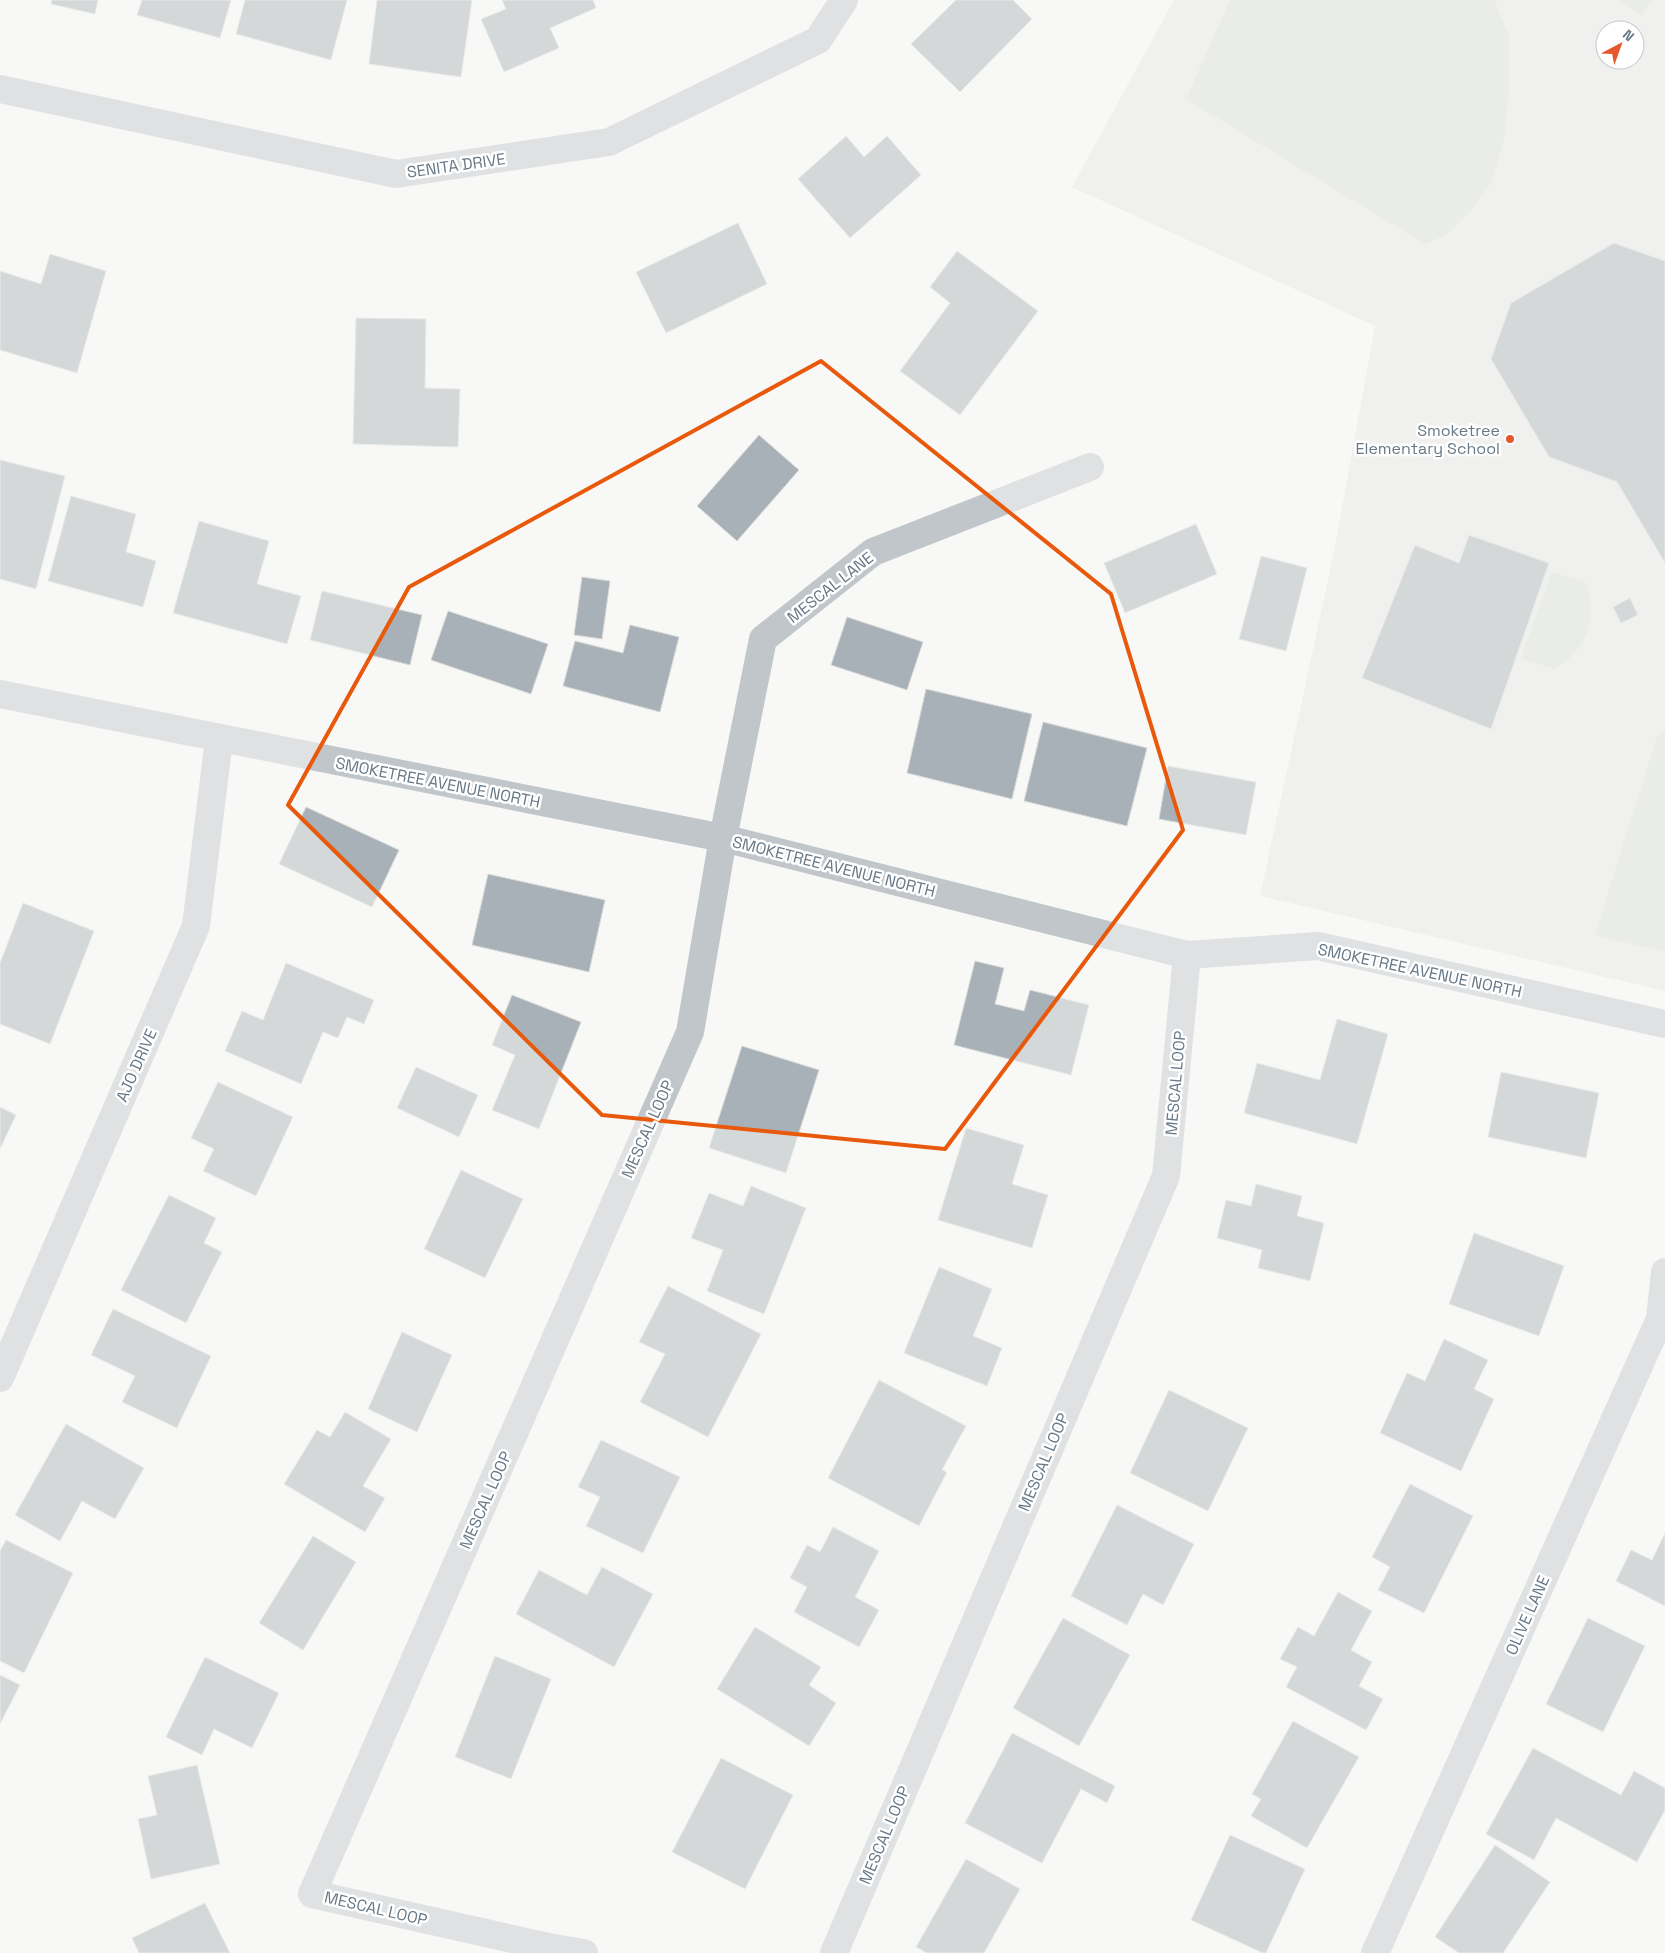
<svg xmlns="http://www.w3.org/2000/svg" width="1665" height="1953" font-family="'Space Grotesk',sans-serif">
<rect width="100%" height="100%" fill="#f8f8f6"/>
<path fill="#e6e7e7" fill-rule="evenodd" d="M1174 0H1665V991L1260 896 1334 552 1375 326 1072 187ZM1605 30H1635V60H1605Z"/>
<g fill="#d8ddd5">
<path d="M1230 0H1494L1509 36V92L1504 138 1492 182 1472 209 1446 235 1425 244 1186 99Z"/>
<path d="M1619 0H1652L1641 15Z"/>
<path d="M1552 572 1587 583C1598 620 1587 648 1555 669L1521 658Z"/>
<path d="M1665 732V952L1595 935 1657 737Z"/>
</g>
<g fill="#a8b1b7" stroke="#dadad8">
<path d="M52 0H98L95 14 51 4Z"/>
<path d="M142 0H231L220 38 137 15Z"/>
<path d="M245 0H347L331 60 236 34Z"/>
<path d="M377 0H472L461 77 369 64Z"/>
<path d="M502 0H593L596 8 550 28 559 48 504 72 481 19 506 9Z"/>
<path d="M956 0H1013L1032 19 960 92 911 44Z"/>
<path d="M846 136 864 157 887 136 921 175 850 238 798 179Z"/>
<path d="M738 223 767 284 666 333 636 272Z"/>
<path d="M1614 243 1665 261V563L1617 482 1549 457 1491 359 1511 303Z"/>
<path d="M957 251 1038 311 960 415 900 371 950 303 930 287Z"/>
<path d="M50 254 106 271 77 373 0 350V271L41 284Z"/>
<path d="M356 318 426 319 425 388 460 389 458 447 353 444Z"/>
<path d="M759 435 799 470 737 541 697 506Z"/>
<path d="M0 460 65 476 36 589 0 579Z"/>
<path d="M71 496 136 514 126 552 156 561 143 607 48 581Z"/>
<path d="M199 521 269 541 257 584 301 596 287 644 173 613Z"/>
<path d="M1196 524 1217 574 1125 613 1104 563Z"/>
<path d="M1469 535 1549 563 1491 729 1362 678 1415 545 1459 563Z"/>
<path d="M1261 556 1307 568 1286 651 1239 639Z"/>
<path d="M582 577 610 581 602 639 574 635Z"/>
<path d="M322 591 422 615 410 665 310 640Z"/>
<path d="M1630 598 1638 615 1621 623 1613 607Z"/>
<path d="M448 611 548 644 531 694 431 660Z"/>
<path d="M847 617 923 642 907 690 831 665Z"/>
<path d="M630 625 679 637 660 712 563 686 575 641 623 653Z"/>
<path d="M926 689 1032 714 1012 799 907 773Z"/>
<path d="M1043 722 1147 748 1127 826 1024 801Z"/>
<path d="M1168 766 1256 782 1246 835 1159 819Z"/>
<path d="M306 807 399 850 372 907 279 864Z"/>
<path d="M488 874 605 900 589 972 472 945Z"/>
<path d="M23 903 94 931 50 1044 0 1024V963Z"/>
<path d="M975 961 1004 968 995 1004 1024 1011 1030 990 1089 1005 1071 1075 954 1045Z"/>
<path d="M286 963 374 1000 364 1024 347 1017 338 1038 323 1032 301 1084 225 1051 242 1011 263 1020Z"/>
<path d="M512 995 581 1022 539 1129 492 1110 515 1055 492 1045Z"/>
<path d="M1337 1019 1388 1034 1357 1144 1244 1113 1257 1063 1320 1080Z"/>
<path d="M742 1046 819 1070 786 1173 709 1148Z"/>
<path d="M416 1067 478 1095 459 1137 397 1108Z"/>
<path d="M1501 1072 1599 1093 1586 1158 1488 1137Z"/>
<path d="M218 1082 293 1117 256 1196 203 1171 214 1149 191 1138Z"/>
<path d="M0 1107 16 1115 0 1149Z"/>
<path d="M966 1128 1024 1145 1012 1184 1048 1195 1032 1248 938 1220Z"/>
<path d="M461 1170 523 1199 485 1278 424 1249Z"/>
<path d="M1256 1184 1302 1196 1297 1216 1324 1223 1310 1281 1258 1268 1262 1250 1217 1238 1226 1200 1251 1206Z"/>
<path d="M751 1186 806 1208 764 1314 707 1291 723 1250 691 1238 709 1193 743 1206Z"/>
<path d="M169 1195 216 1218 204 1243 222 1252 186 1323 121 1290Z"/>
<path d="M1474 1233 1564 1266 1539 1336 1449 1304Z"/>
<path d="M939 1267 992 1289 973 1336 1002 1348 987 1386 904 1353Z"/>
<path d="M668 1286 761 1334 708 1437 640 1402 665 1354 639 1342Z"/>
<path d="M113 1309 211 1356 177 1428 122 1402 135 1376 91 1355Z"/>
<path d="M402 1332 452 1355 417 1432 368 1409Z"/>
<path d="M1444 1339 1488 1360 1474 1389 1494 1399 1461 1471 1380 1433 1407 1373 1425 1381Z"/>
<path d="M879 1380 966 1426 942 1470 947 1472 919 1526 828 1478Z"/>
<path d="M1169 1390 1248 1428 1208 1511 1130 1473Z"/>
<path d="M345 1412 391 1439 363 1486 385 1498 365 1532 284 1484 317 1430 330 1437Z"/>
<path d="M66 1424 144 1468 115 1519 82 1501 60 1541 15 1515Z"/>
<path d="M601 1440 680 1477 643 1553 586 1526 600 1497 578 1487Z"/>
<path d="M1410 1484 1473 1516 1424 1613 1378 1590 1390 1567 1372 1557Z"/>
<path d="M1117 1505 1194 1544 1163 1605 1143 1594 1127 1625 1071 1596Z"/>
<path d="M833 1527 879 1551 855 1597 879 1610 859 1647 794 1612 807 1587 790 1578 807 1545 820 1552Z"/>
<path d="M1665 1533V1606L1616 1581 1631 1550 1652 1560Z"/>
<path d="M313 1536 356 1562 303 1650 259 1623Z"/>
<path d="M6 1540 73 1573 24 1673 0 1661V1551Z"/>
<path d="M602 1567 653 1594 614 1667 516 1614 539 1570 587 1595Z"/>
<path d="M1338 1592 1372 1611 1351 1650 1372 1662 1359 1686 1383 1699 1366 1730 1286 1687 1297 1667 1280 1659 1298 1627 1314 1636Z"/>
<path d="M1063 1618 1130 1655 1079 1746 1013 1708Z"/>
<path d="M1588 1618 1645 1646 1603 1732 1546 1704Z"/>
<path d="M755 1627 821 1667 809 1685 836 1703 809 1746 717 1689Z"/>
<path d="M495 1656 551 1679 511 1779 455 1757Z"/>
<path d="M205 1657 279 1693 252 1748 214 1729 202 1755 166 1737Z"/>
<path d="M0 1675 20 1685 0 1724Z"/>
<path d="M1293 1721 1359 1757 1307 1848 1251 1816 1261 1799 1252 1794Z"/>
<path d="M1012 1733 1115 1786 1107 1803 1081 1789 1042 1863 965 1823Z"/>
<path d="M1533 1748 1621 1795 1634 1771 1665 1788V1810L1637 1862 1556 1818 1534 1860 1486 1834Z"/>
<path d="M721 1758 793 1795 745 1889 672 1852Z"/>
<path d="M197 1765 220 1864 151 1879 138 1819 157 1815 148 1776Z"/>
<path d="M1230 1835 1305 1869 1266 1953H1263L1191 1920Z"/>
<path d="M1495 1845 1550 1882 1503 1953H1459L1435 1937Z"/>
<path d="M966 1859 1020 1889 984 1953H927L916 1947Z"/>
<path d="M205 1903 230 1953H139L132 1938Z"/>
</g>
<g fill="none" stroke-linecap="round" stroke-linejoin="round">
<g stroke="#c1c6ca" stroke-width="28">
<path d="M0 89 396 174 609 142 818 40 844 0"/>
<path d="M0 1378 196 926 219 739"/>
<path d="M584 1953 548 1947 312 1894 690 1032 723 838 763 639 873 552 1090 467"/>
<path d="M834 1953 1166 1176 1187 955"/>
<path d="M1375 1953 1660 1319 1665 1272"/>
</g>
<path stroke="#c1c6ca" stroke-width="28" d="M0 694 723 838 1187 955 1318 946 1665 1024"/>
</g>
<path d="M0 0H1665V1953H0ZM821 361 1111 594 1183 830 945 1149 602 1115 288 805 409 587Z" fill="#f8f8f6" fill-opacity=".55" fill-rule="evenodd"/>
<path fill="none" stroke="#e8590c" stroke-width="4" stroke-linejoin="round" d="M821 361 1111 594 1183 830 945 1149 602 1115 288 805 409 587Z"/>
<circle fill="#e4582b" stroke="#fff" stroke-width="2" cx="1510" cy="439" r="5"/>
<g text-anchor="middle" stroke-width="5" stroke-linejoin="round" paint-order="stroke">
<g font-size="16" fill="#677887" stroke="#fff">
<text transform="translate(456 165) rotate(-8)" y="6">SENITA DRIVE</text>
<text transform="translate(830 587) rotate(-38)" y="6">MESCAL LANE</text>
<text transform="translate(438 782) rotate(11)" y="6">SMOKETREE AVENUE NORTH</text>
<text transform="translate(834 866) rotate(14)" y="6">SMOKETREE AVENUE NORTH</text>
<text transform="translate(1420 970) rotate(12)" y="6">SMOKETREE AVENUE NORTH</text>
<text transform="translate(136 1065) rotate(-66)" y="6">AJO DRIVE</text>
<text transform="translate(1175 1083) rotate(-85)" y="6">MESCAL LOOP</text>
<text transform="translate(647 1129) rotate(-66)" y="6">MESCAL LOOP</text>
<text transform="translate(1043 1462) rotate(-67)" y="6">MESCAL LOOP</text>
<text transform="translate(485 1500) rotate(-66)" y="6">MESCAL LOOP</text>
<text transform="translate(1527 1615) rotate(-66)" y="6">OLIVE LANE</text>
<text transform="translate(884 1835) rotate(-67)" y="6">MESCAL LOOP</text>
<text transform="translate(376 1908) rotate(13)" y="6">MESCAL LOOP</text>
</g>
<g font-size="16" fill="#677887" stroke="#fff" text-anchor="end">
<text x="1500" y="436">Smoketree<tspan x="1500" dy="18">Elementary School</tspan></text>
</g>
</g>
<g transform="translate(1620 45) rotate(41)"><circle r="24" fill="#ffffff" stroke="#c2c9cf"/>
<path d="M0-4L9 19L0 12L-9 19Z" fill="#e4582b"/>
<text y="-8" font-size="14" font-weight="bold" text-anchor="middle" fill="#677887">N</text>
</g>
</svg>
